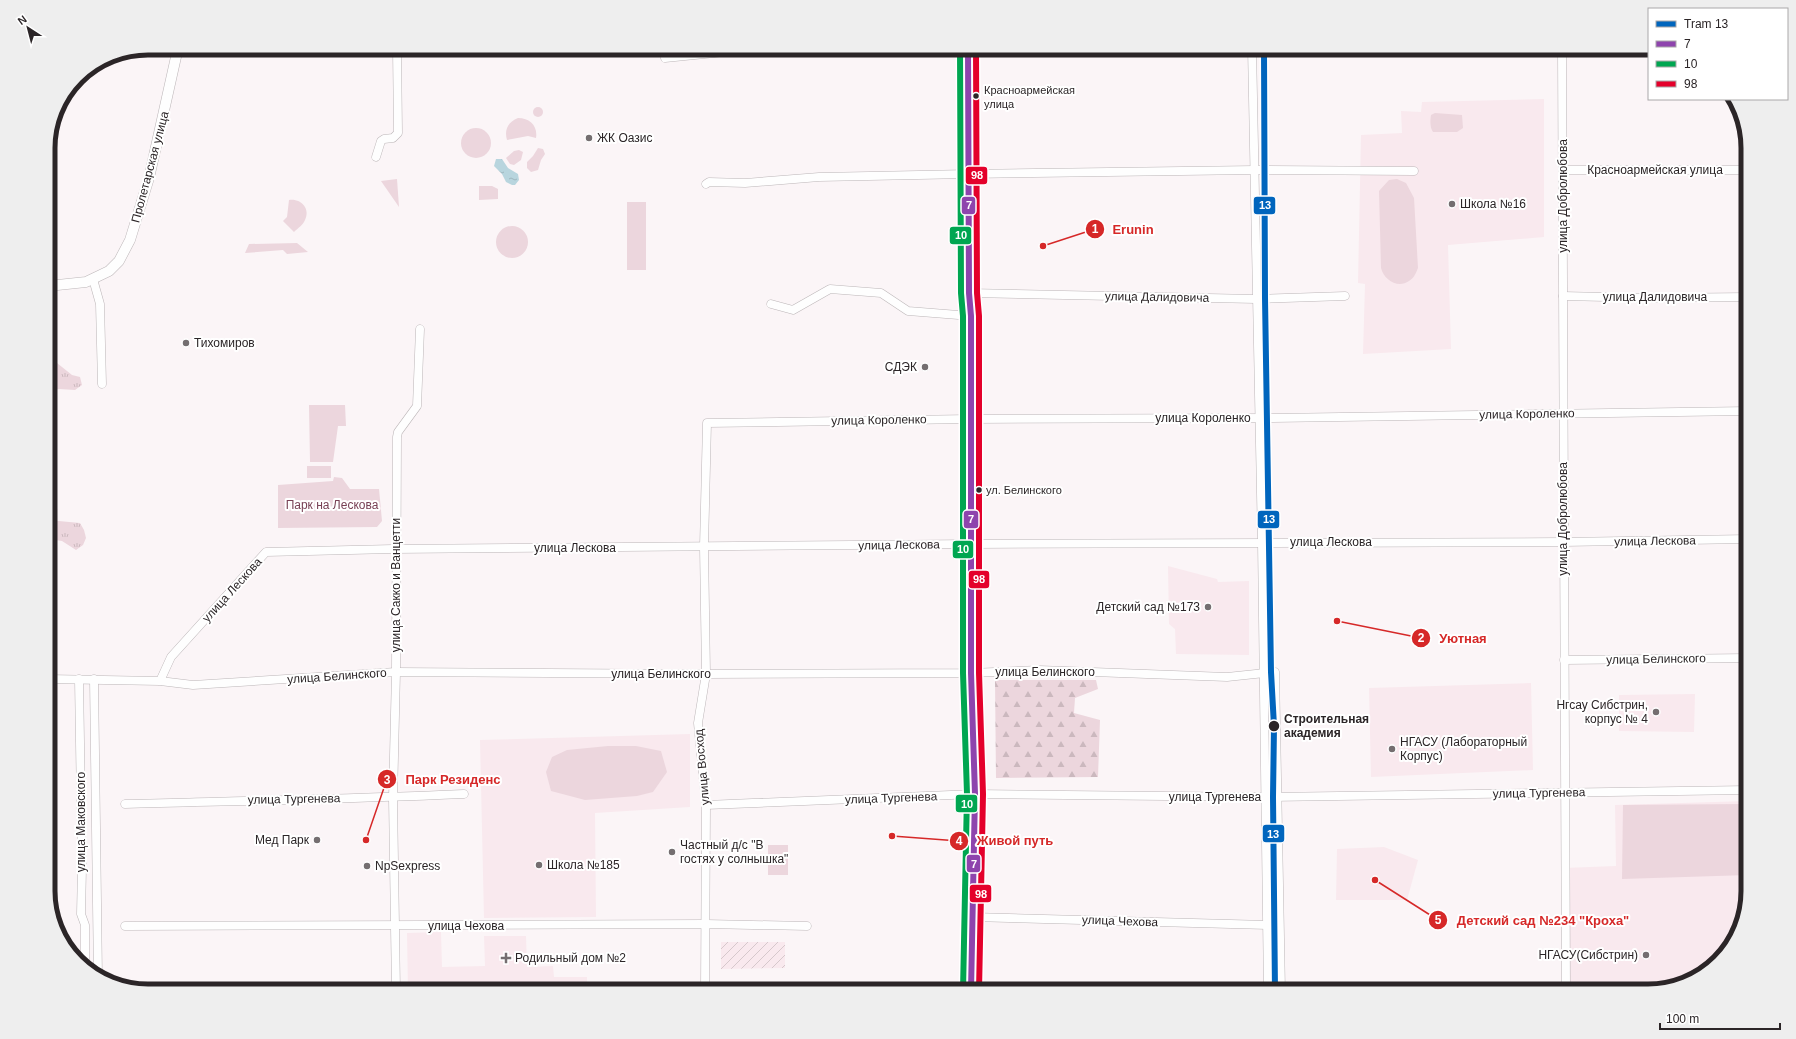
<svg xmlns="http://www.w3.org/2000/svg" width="1796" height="1039" font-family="Helvetica,sans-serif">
<defs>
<pattern id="industrial-furrows" width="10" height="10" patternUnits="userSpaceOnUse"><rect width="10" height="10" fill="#f9e9ee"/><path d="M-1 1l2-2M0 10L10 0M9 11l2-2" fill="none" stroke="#d6c8cc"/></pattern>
<pattern id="grass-tufts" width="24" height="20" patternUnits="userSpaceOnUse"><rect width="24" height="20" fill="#ecd6dd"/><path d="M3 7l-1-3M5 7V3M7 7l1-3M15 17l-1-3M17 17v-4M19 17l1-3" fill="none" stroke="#cbb8be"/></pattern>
<pattern id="forest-firs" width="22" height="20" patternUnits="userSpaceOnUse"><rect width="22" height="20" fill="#ecd6dd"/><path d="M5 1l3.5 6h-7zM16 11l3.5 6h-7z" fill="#cbb8be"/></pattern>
<pattern id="water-ripples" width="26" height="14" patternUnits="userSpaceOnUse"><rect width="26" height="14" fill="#b8d5de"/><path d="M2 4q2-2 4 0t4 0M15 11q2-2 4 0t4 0" fill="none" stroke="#9eb7be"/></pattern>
</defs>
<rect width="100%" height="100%" fill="#fbf5f7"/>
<g fill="#f9e9ee">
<path d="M1544 99V237L1448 245 1451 349 1363 354 1365 284 1358 283 1361 135 1402 133 1401 111 1421 112 1422 102Z"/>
<path d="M1168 566 1217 579 1218 582 1249 581V655L1176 654 1175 629 1169 624Z"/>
<path d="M1531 683 1533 770 1371 777 1369 688Z"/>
<path d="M1695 694 1694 732 1619 731V695Z"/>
<path d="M690 734V807L595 813 596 917 484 918 480 740Z"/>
<path d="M1748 801V891L1735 941 1698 977 1648 991H1567L1564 868 1616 866 1615 805Z"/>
<path d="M1384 847 1418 860 1407 900H1336L1337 849Z"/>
<path d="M441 932 442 967 485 966 484 936H526L527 967 553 966 554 977H587V991H408L407 933Z"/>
</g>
<path fill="url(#industrial-furrows)" d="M721 942H785V968L721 969Z"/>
<g fill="url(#grass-tufts)">
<path d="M52 359 72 375 80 377 82 385 75 390 59 389 48 391V361Z"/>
<path d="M48 520 80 523 84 530 86 538 83 545 76 550 62 541 48 539Z"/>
</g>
<path fill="url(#forest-firs)" d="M995 680H1096L1098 689 1075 698 1074 713 1100 720 1098 777 996 778Z"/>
<g fill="#ecd6dd">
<circle cx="538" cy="112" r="5"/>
<path d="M1435 113 1462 115 1463 128 1457 132H1433C1430 128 1430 121 1431 115Z"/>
<path d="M518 118C530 118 538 126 536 138L528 136 507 140C504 130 508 122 518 118Z"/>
<circle cx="476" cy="143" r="15"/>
<path d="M538 148 543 149 545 154 541 160 538 170 531 172 527 168V162L533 156Z"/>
<path d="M519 150 523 152 521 160 514 165 510 164 506 158 514 151Z"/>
<path d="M397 179 399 207 381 181Z"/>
<path d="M1397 179 1406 183 1414 198 1418 268C1416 273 1414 278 1409 281 1398 289 1384 280 1381 268L1379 191 1389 180Z"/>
<path d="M479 186H492L498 189V199L479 200Z"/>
<path d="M289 200C300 198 311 208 305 220 303 225 298 228 294 232L283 221 287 217Z"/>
<rect x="627" y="202" width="19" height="68"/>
<circle cx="512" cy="242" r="16"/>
<path d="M297 243 308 252 287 254 283 250 245 253 249 244Z"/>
<path d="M309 405H345L346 426H338L333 462H310Z"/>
<rect x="307" y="466" width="24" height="12"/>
<path d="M334 477 342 478 350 489H379L382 521 377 527 278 528V485L333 481Z"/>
<path d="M608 746H636L661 751 667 772 653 792 637 796 585 800 551 791 546 772 552 757 567 750Z"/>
<path d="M1744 804 1748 805V875L1622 879 1623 805Z"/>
<rect x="768" y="845" width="20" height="30"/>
</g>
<path fill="url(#water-ripples)" d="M496 159H502L508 168 518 174 519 180 515 185H512L506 182 502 174 494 166Z"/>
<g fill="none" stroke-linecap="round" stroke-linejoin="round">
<g stroke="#bcb6b8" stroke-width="9">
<g id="minor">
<path d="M791 48 968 50 1282 48"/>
<path d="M1252 48 1262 542 1268 991"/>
<path d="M1562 48 1566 991"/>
<path d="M665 58 765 48"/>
<path d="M376 157 381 141 384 139 393 138 398 133 397 48"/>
<path d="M1563 170H1748"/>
<path d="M706 184 709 182 745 183 819 177 968 174 1255 170 1414 171"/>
<path d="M93 279 100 304 102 384"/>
<path d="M969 293 1256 299 1345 296"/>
<path d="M1563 296 1648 298 1748 297"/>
<path d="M771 304 793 310 830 289 881 293 908 311 971 316"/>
<path d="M1564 660 1748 658"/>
<path d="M48 679 160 681 193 685 396 672 706 674 971 673 1039 670 1227 677 1275 672 1281 991"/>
<path d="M79 679 82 868 81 914 85 925V964"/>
<path d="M94 679 98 977"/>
<path d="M160 681 171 657 266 552 393 549 972 544 1563 542 1748 539"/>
<path d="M125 804C238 801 351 799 464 794"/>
<path d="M706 805 975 794 1265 797 1748 790"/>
<path d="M972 917 1268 925"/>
<path d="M125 926 706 924 807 926"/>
<path d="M396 991 393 798 396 672 397 437 398 432 417 406 420 329"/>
<path d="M705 991 706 805 698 723 706 674 704 547 707 423 969 419 1273 418 1748 411"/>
</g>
</g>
<g stroke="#bcb6b8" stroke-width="11">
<g id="major">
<path d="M968 48 969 293 971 316V673L975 794 971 991"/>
<path d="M48 286 86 282 109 271 119 261 130 240 149 178 178 48"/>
</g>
</g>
<use href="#minor" stroke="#fefefe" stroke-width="8"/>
<use href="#major" stroke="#fefefe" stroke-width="10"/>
<g stroke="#fff" stroke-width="9">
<path id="bus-1" d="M968 48 969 293 971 316V673L975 794 971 991"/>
</g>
<g stroke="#fff" stroke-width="9">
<path id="bus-2" d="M960 48 961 293 963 316V673L967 794 963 991"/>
</g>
<g stroke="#fff" stroke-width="9">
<path id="bus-3" d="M976 48 977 293 979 316V673L983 794 979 991"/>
</g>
<use href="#bus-1" stroke="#8e44ad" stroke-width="6"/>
<use href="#bus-2" stroke="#00a651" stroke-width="6"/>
<use href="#bus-3" stroke="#e4002b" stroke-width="6"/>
<g stroke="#fff" stroke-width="9">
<path id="tram-1" d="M1264 48 1265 298 1271 672 1274 726 1273 797 1275 991"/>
</g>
<use href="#tram-1" stroke="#0065bd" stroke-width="6"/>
</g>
<g fill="#2b2527" stroke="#fff" stroke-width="1.5">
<circle cx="976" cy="96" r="3.5"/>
<circle cx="979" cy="490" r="3.5"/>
<circle cx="1274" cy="726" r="6"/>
</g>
<g fill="#746e70" stroke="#fff" stroke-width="1.5">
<circle cx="589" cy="138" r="4"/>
<circle cx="1452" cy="204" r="4"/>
<circle cx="186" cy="343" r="4"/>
<circle cx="925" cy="367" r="4"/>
<circle cx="1208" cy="607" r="4"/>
<circle cx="1656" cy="712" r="4"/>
<circle cx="1392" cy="749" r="4"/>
<circle cx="317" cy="840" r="4"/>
<circle cx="672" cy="852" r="4"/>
<circle cx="539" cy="865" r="4"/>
<circle cx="367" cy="866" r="4"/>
<circle cx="1646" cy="955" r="4"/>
<path d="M504 952h4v4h4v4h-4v4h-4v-4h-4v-4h4z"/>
</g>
<g text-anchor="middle" stroke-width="4" stroke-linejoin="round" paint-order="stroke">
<g font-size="11" fill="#2b2527" stroke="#fff" text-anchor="start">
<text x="984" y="94">Красноармейская<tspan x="984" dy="14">улица</tspan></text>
<text x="986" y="494">ул. Белинского</text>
</g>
<g font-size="12" fill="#2b2527" stroke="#fff" text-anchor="start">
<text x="597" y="142">ЖК Оазис</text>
<text x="1460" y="208">Школа №16</text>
<text x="194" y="347">Тихомиров</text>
<text x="917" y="371" text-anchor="end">СДЭК</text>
<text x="1200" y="611" text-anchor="end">Детский сад №173</text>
<text x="1648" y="709" text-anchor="end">Нгсау Сибстрин,<tspan x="1648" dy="14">корпус № 4</tspan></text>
<text x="1400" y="746">НГАСУ (Лабораторный<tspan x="1400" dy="14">Корпус)</tspan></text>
<text x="309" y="844" text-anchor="end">Мед Парк</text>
<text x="680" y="849">Частный д/c "В<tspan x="680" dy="14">гостях у солнышка"</tspan></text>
<text x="547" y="869">Школа №185</text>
<text x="375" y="870">NpSexpress</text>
<text x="1638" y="959" text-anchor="end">НГАСУ(Сибстрин)</text>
<text x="515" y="962">Родильный дом №2</text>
</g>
<g font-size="12" fill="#2b2527" stroke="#fff">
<text transform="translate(150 167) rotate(-75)" y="4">Пролетарская улица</text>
<text x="1655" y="174">Красноармейская улица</text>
<text transform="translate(1563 196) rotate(-90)" y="4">улица Добролюбова</text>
<text transform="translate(1157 297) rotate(1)" y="4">улица Далидовича</text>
<text x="1655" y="301">улица Далидовича</text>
<text transform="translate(1527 414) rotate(-1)" y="4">улица Короленко</text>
<text x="1203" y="422">улица Короленко</text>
<text transform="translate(879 420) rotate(-1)" y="4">улица Короленко</text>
<text transform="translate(1563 519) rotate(-90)" y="4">улица Добролюбова</text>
<text transform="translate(1655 541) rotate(-1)" y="4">улица Лескова</text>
<text x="1331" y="546">улица Лескова</text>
<text transform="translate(899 545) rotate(-1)" y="4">улица Лескова</text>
<text x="575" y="552">улица Лескова</text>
<text transform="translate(396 585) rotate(-90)" y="4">улица Сакко и Ванцетти</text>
<text transform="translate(232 590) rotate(-48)" y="4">улица Лескова</text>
<text transform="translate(1656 659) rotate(-1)" y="4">улица Белинского</text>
<text x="1045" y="676">улица Белинского</text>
<text x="661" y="678">улица Белинского</text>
<text transform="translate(337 676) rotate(-4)" y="4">улица Белинского</text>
<text transform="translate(702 767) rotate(-95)" y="4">улица Восход</text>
<text transform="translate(1539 793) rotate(-1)" y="4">улица Тургенева</text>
<text x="1215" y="801">улица Тургенева</text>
<text transform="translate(891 798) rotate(-2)" y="4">улица Тургенева</text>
<text transform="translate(294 799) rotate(-1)" y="4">улица Тургенева</text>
<text transform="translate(81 822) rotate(-90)" y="4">улица Маковского</text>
<text transform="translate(1120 921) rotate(2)" y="4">улица Чехова</text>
<text x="466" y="930">улица Чехова</text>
</g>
<g font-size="12" fill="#784155" stroke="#fff">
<text x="332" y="509">Парк на Лескова</text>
</g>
<g font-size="12" font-weight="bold" fill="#2b2527" stroke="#fff" text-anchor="start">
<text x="1284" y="723">Строительная<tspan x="1284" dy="14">академия</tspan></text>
</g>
</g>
<path d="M0 0H1796V1039H0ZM148 55H1648A93 93 0 0 1 1741 148V891A93 93 0 0 1 1648 984H148A93 93 0 0 1 55 891V148A93 93 0 0 1 148 55Z" fill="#eee" fill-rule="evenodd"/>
<path fill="none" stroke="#2b2527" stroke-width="5" d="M148 55H1648A93 93 0 0 1 1741 148V891A93 93 0 0 1 1648 984H148A93 93 0 0 1 55 891V148A93 93 0 0 1 148 55Z"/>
<path fill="none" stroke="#d62828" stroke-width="1.5" d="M1043 246L1095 229M1337 621L1421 638M366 840L387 779M892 836L959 841M1375 880L1438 920"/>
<g fill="#d62828" stroke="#fff" stroke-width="1.5">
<circle cx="1043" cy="246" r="4"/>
<circle cx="1337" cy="621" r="4"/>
<circle cx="366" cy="840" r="4"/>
<circle cx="892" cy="836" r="4"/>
<circle cx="1375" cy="880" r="4"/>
<circle cx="1095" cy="229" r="10"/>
<circle cx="1421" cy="638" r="10"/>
<circle cx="387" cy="779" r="10"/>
<circle cx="959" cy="841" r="10"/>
<circle cx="1438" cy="920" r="10"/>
</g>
<g font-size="12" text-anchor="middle" font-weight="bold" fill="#fff">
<text x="1095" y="233">1</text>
<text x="1421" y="642">2</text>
<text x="387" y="784">3</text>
<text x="959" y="845">4</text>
<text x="1438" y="924">5</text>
</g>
<g font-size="13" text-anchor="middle" font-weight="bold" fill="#d62828" stroke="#fff" stroke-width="4" stroke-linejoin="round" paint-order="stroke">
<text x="1133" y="234">Erunin</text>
<text x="1463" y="643">Уютная</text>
<text x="453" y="784">Парк Резиденс</text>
<text x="1015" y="845">Живой путь</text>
<text x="1543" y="925">Детский сад №234 "Кроха"</text>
</g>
<g stroke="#fff" stroke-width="1.5">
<rect x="965" y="166" width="23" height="19" rx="4" fill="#e4002b"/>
<rect x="1253" y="196" width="23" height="19" rx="4" fill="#0065bd"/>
<rect x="961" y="196" width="15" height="19" rx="4" fill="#8e44ad"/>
<rect x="949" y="226" width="23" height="19" rx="4" fill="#00a651"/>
<rect x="963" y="510" width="16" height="19" rx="4" fill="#8e44ad"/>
<rect x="1257" y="510" width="23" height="19" rx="4" fill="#0065bd"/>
<rect x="952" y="540" width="22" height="19" rx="4" fill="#00a651"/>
<rect x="968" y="570" width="22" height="19" rx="4" fill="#e4002b"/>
<rect x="955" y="794" width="23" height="19" rx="4" fill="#00a651"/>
<rect x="1262" y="824" width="23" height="19" rx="4" fill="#0065bd"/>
<rect x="966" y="854" width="15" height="19" rx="4" fill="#8e44ad"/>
<rect x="969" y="884" width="23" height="19" rx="4" fill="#e4002b"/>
</g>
<g font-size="11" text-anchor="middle" font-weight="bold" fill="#fff">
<text x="977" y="179">98</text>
<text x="1265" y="209">13</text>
<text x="969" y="209">7</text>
<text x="961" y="239">10</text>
<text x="971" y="523">7</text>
<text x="1269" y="523">13</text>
<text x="963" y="553">10</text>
<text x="979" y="583">98</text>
<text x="967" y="808">10</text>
<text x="1273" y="838">13</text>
<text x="974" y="868">7</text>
<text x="981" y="898">98</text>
</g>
<rect x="1648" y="8" width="140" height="92" fill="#ffffff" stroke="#aaa8a9"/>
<rect x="1656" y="21" width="20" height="6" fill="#0065bd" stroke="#aaa8a9"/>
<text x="1684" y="28" font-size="12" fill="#2b2527">Tram 13</text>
<rect x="1656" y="41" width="20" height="6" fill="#8e44ad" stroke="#aaa8a9"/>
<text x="1684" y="48" font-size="12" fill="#2b2527">7</text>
<rect x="1656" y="61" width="20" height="6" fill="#00a651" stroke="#aaa8a9"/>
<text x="1684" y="68" font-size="12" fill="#2b2527">10</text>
<rect x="1656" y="81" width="20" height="6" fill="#e4002b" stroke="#aaa8a9"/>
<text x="1684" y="88" font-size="12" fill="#2b2527">98</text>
<g transform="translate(28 28) rotate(324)" stroke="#ffffff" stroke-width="3" paint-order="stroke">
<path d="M0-3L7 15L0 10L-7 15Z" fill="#2b2527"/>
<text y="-6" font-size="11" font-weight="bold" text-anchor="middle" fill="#2b2527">N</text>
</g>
<path d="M1660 1023v6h120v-6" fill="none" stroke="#2b2527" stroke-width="2"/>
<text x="1666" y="1023" font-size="12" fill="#2b2527" stroke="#ffffff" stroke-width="3" paint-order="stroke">100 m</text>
</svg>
